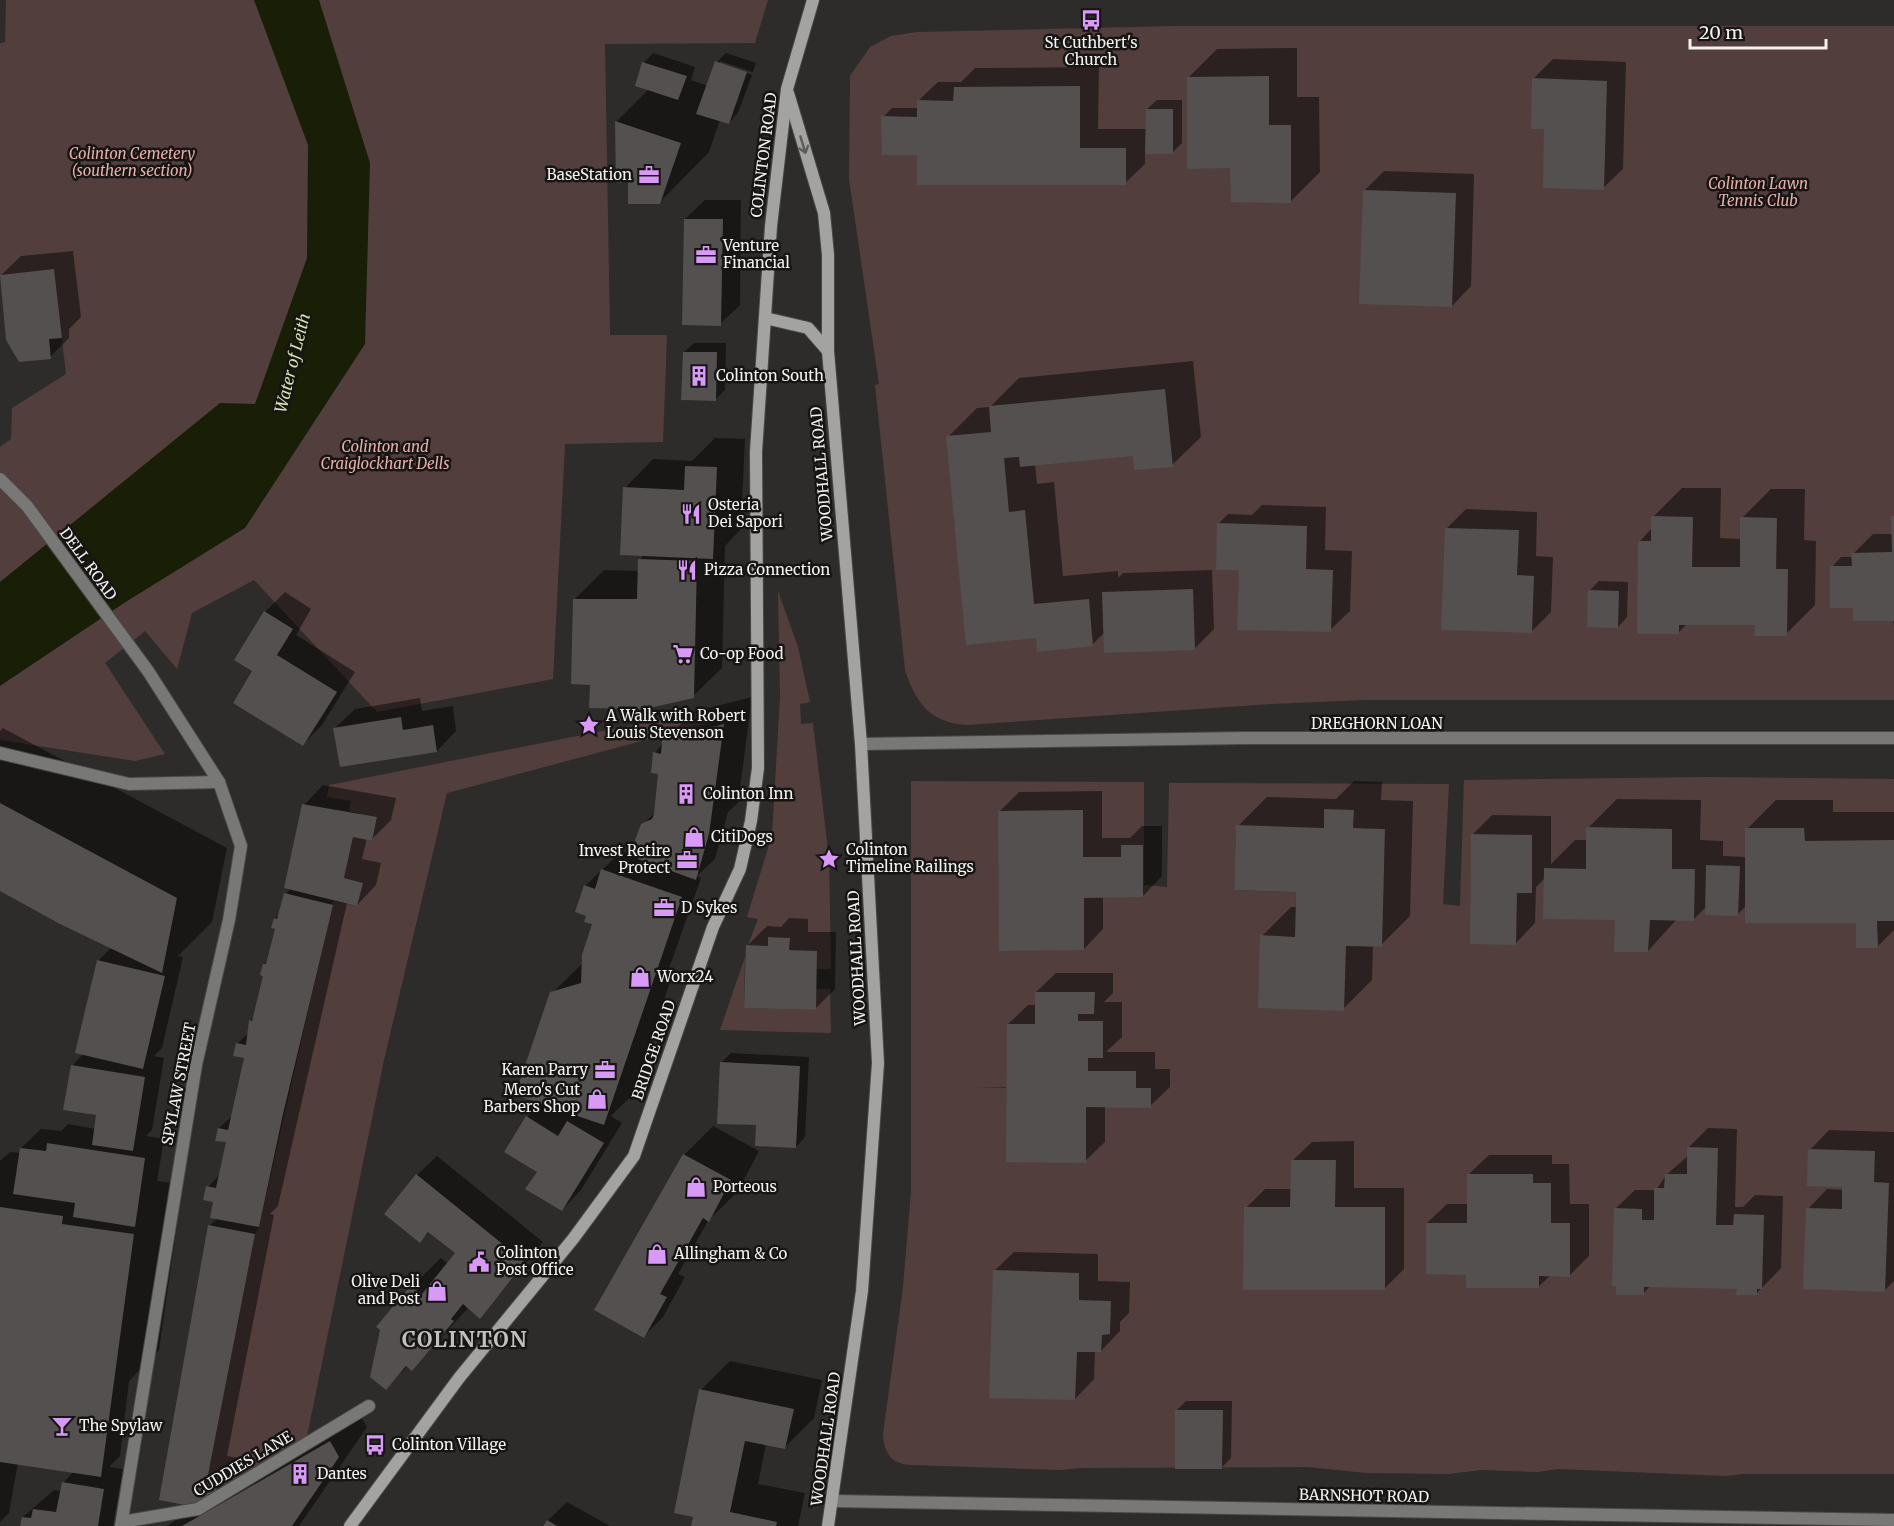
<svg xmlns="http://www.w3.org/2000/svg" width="1894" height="1526" font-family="Merriweather,serif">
<rect width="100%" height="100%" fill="#2e2c2a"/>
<g fill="#523f3d" fill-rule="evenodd">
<path d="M6 0H768L755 43 605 44 610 335H667L663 442 565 444 553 679 377 712 254 580 192 613 177 669 145 631 105 663 165 754 135 761 0 740V447L11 439 12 408 66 374 54 270 0 275V43L5 42Z"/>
<path d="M1177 26H1894V700H1364L1271 704 966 725C929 722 916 703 905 670L875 385 879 384 849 179 850 76 870 47 891 36 917 32Z"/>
<path d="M778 591 798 647 810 702 800 704 801 724 813 723 829 859 831 969H817V951L789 950V938L769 937 768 946 748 945 758 919 747 917 772 835 780 697Z"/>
<path d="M714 709 713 722 447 793 384 1060 307 1436 216 1493 219 1477 208 1475 255 1234 259 1227 333 901 357 906 362 883 344 878 353 837 372 841 377 818 349 811 351 801 327 797 329 785Z"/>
<path d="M1707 777 1894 779V1474H1742L1726 1476 1559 1469 1537 1472 1481 1470 1448 1474 1366 1473 1308 1467 1081 1468 1060 1470 911 1465C892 1464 884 1454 883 1434L903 1287 911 1192V781L1144 782V885L1167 887 1169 783 1449 784 1443 904 1460 906 1464 780ZM1324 809 1354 811 1353 828 1385 829 1381 947 1346 946 1261 935 1295 937 1296 892 1234 890 1236 826 1324 828ZM1006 1087 1099 1088H976Z"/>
<path d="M745 957 744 1008 816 1010V989H830L831 1033 720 1030Z"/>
</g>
<path fill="#191e07" d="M254 0H319L370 163 365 344 245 528 124 603 0 686V582L220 403 255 404 307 258 308 145Z"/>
<g fill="#0007">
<path d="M1297 48V97H1319L1320 172 1291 201 1232 167 1189 77 1217 49Z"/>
<path d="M653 53 695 67 691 80 708 86 717 62 726 53 756 63 753 72 720 61V64L752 75 738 113 729 123 720 120 709 152 659 203 629 181H617V121L649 89 644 63Z"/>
<path d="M1553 59 1626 62 1623 169 1603 188 1546 128 1533 79Z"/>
<path d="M1099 67 1098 129H1147V109L1157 100H1182V143L1173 152H1145V164L1125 183 919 151 883 117 892 108H918V101L938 82H961L975 68Z"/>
<path d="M1384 171 1474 174 1471 286 1452 306 1364 191Z"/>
<path d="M705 200H741L740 305 720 324 685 219Z"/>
<path d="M73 251 81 317 69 329V338L50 357 1 275 21 256Z"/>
<path d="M694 343H726L725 390 715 400 684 352Z"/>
<path d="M1193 361 1201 437 1172 465 1134 454 1035 464 1037 484 1054 482 1063 576 1118 571V578L1123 573 1212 570 1214 629 1194 649 1105 632 1093 644 1037 636 948 437 977 408 990 407 1019 378Z"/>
<path d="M715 438 745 439 741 529 725 546 722 668 693 696 591 683 575 599 604 570 639 571 640 560 644 555 625 488 653 459 692 461Z"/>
<path d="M1682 488H1721L1720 538 1742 539V518L1771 489H1805L1804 540 1816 541 1815 605 1786 634 1756 624 1688 623 1678 633 1640 541 1652 528 1653 517Z"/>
<path d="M1262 505 1326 507 1325 550 1352 551 1350 611 1330 630 1241 569 1218 524 1228 514 1252 515Z"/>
<path d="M1466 509 1537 512 1536 556 1553 557 1551 612 1532 631 1446 529Z"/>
<path d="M1894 515V627L1893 619 1854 606 1832 567 1841 557H1853V554L1873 534H1893Z"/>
<path d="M1599 581 1628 582 1627 617 1618 627 1589 591Z"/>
<path d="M285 592 311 609 296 635 355 672 322 725 303 744 254 671 236 660 265 612Z"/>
<path d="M752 697 738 803 728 812 715 859 697 876 701 878 667 974 672 976 633 1094 611 1116 622 1123 581 1190 562 1210 539 1172 527 1117 542 1102 552 993 583 963 594 923 587 916 585 886 622 851 640 857 642 825 656 812 660 772 655 753 664 741 693 712Z"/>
<path d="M420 698 422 711 453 706 456 731 437 751 335 728 355 709Z"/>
<path d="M3 728 227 848 212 922 178 956 183 957 162 1048 154 1056 164 1058 152 1130 146 1136 164 1139 157 1181 183 1184 159 1350 129 1381 120 1456 109 1467 123 1469 113 1526H22L23 1517 54 1490 61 1491 63 1483 74 1471 18 1463 9 1513 0 1522V1161L10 1152 21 1153V1148L41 1129 61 1131 68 1124 96 1129 98 1114 73 1065 84 1053 98 961 112 947 0 889V731Z"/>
<path d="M1354 781 1382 782 1381 800 1413 801 1410 916 1381 945H1373L1372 980 1343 1009 1262 936 1291 907H1297L1298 891 1238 826 1267 797 1336 799Z"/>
<path d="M323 785 396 798 391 820 372 839 367 838 362 859 381 863 376 885 357 905 347 903 278 1206 270 1214 274 1215 227 1456 238 1458 236 1472 216 1492 359 1413 367 1427 299 1526H167L199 1505 209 1226 218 1218 215 1201 208 1187 220 1174 227 1141 219 1128 233 1115 246 1057 237 1044 249 1032 250 1021 255 1016 265 975 264 964 269 960 277 928 275 918 281 913 286 894 291 888 304 805Z"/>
<path d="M1102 791V838H1130L1142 826H1162V876L1143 896H1103V929L1084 949 1000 811 1019 792Z"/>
<path d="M1617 799 1701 800 1700 840 1723 841V856L1747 857V829L1776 800H1833V812H1894V930L1877 947 1858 922 1747 905 1738 914 1706 907 1693 920 1677 919 1648 951 1616 919 1546 877 1536 887 1535 923 1516 943 1472 835 1492 815 1551 816V864L1575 840H1588V828Z"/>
<path d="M789 918 808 919V932H836L835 989 815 1009 747 946 767 926 781 927Z"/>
<path d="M1056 973H1113V993L1104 1002H1122V1037L1106 1052H1155V1069H1170V1087L1150 1106 1105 1105V1142L1085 1161 1008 1024 1028 1005H1036V992Z"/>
<path d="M731 1053 809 1057 805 1137 796 1147 757 1124 721 1063Z"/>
<path d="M713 1126 759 1151 738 1191 708 1221 678 1274 685 1277 663 1317 643 1337 684 1155Z"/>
<path d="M1708 1128 1737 1129 1735 1207H1743L1755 1195 1783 1196 1781 1268 1756 1294 1738 1287 1651 1285 1643 1294 1615 1209 1635 1190H1656L1666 1175 1689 1155V1147Z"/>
<path d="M1829 1130 1894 1132V1281L1885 1290 1808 1209 1827 1189 1844 1190V1186L1810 1150Z"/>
<path d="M1354 1141V1188H1404V1269L1384 1289 1246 1208 1265 1189H1292V1161L1312 1142Z"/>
<path d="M1489 1155H1552V1164H1569L1570 1204H1589V1256L1570 1275H1551L1538 1287 1468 1273 1427 1223 1447 1204H1469V1174Z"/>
<path d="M437 1156 543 1242 480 1317 469 1307 412 1369 408 1366 386 1388 412 1286 441 1258 448 1264 457 1253 430 1231 420 1241 417 1175Z"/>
<path d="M1014 1252 1098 1254V1281L1130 1282 1129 1313 1120 1322V1331L1101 1351H1095L1094 1379 1075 1399 994 1271Z"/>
<path d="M730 1361 822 1380 814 1418 785 1447 766 1444 758 1484 805 1493 798 1526H693L701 1390Z"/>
<path d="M1186 1401H1232L1231 1458 1222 1467 1177 1410Z"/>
<path d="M567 1502 610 1526H542Z"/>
</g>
<g fill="#53504f">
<path d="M715 61 747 72 729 124 696 114Z"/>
<path d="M642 62 687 76 678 100 635 86Z"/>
<path d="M1269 76V125H1291V203L1231 202 1230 168 1187 169V77Z"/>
<path d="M1532 78 1607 81 1604 190 1543 188 1544 129H1531Z"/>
<path d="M1080 86V148H1126V185H917V155H882L881 116 917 117V100L953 101 954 87Z"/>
<path d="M1146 109H1173V154H1145Z"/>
<path d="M615 121 681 143 660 204H628V182L616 183Z"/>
<path d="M1363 190 1456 193 1452 307 1359 304Z"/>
<path d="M684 219H723L721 326 682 325Z"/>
<path d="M54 269 62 338 49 339 51 359 19 362 6 340 0 275Z"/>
<path d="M683 352H717L716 401 681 400Z"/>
<path d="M1165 389 1173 467 1134 470 1133 456 1020 467 1019 457 1004 458 1009 512 1025 510 1034 604 1089 599 1093 646 1037 652 1036 638 966 645 946 436 991 432 989 406Z"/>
<path d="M685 466 717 467 713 559 620 555 623 487 684 490Z"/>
<path d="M1651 516 1693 517 1692 567H1740V517L1777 518 1776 569H1788L1787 636H1754L1755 625H1679V634H1637L1638 541H1651Z"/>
<path d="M1891 516H1894V621H1853V608H1830V566H1852L1851 553 1892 552Z"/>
<path d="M1217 523 1307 526 1306 569 1333 570 1331 632 1237 630 1239 570H1216Z"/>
<path d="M1445 528 1519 530 1517 575 1534 576 1532 633 1441 630Z"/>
<path d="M638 559 697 561 694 698 636 711V709L589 708 590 685 571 684 573 599H637Z"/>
<path d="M1193 589 1195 650 1104 653 1102 592Z"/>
<path d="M1588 590 1619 591 1618 628 1587 627Z"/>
<path d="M264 611 293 629 277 655 337 692 303 746 233 703 252 671 234 660Z"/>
<path d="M401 717 403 730 433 725 437 752 340 767 333 728Z"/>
<path d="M724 724 709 834 696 880 638 859 641 851 635 840 641 824 652 819 654 814 658 774 651 773 653 752 661 754 662 740Z"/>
<path d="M0 803 177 898 162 973 60 924 0 891Z"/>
<path d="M302 804 377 817 372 841 353 837 344 878 363 883 357 906 284 888Z"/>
<path d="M1324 809 1354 810 1353 828 1385 829 1382 947 1346 946 1344 1011 1258 1008 1260 935 1295 937 1296 892 1234 890 1236 825 1324 828Z"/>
<path d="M1083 810V857H1121V845H1143V897L1084 898V950L999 951 998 811Z"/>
<path d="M1586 827 1672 829V869H1695L1694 921 1650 920 1648 952H1614L1615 920 1543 919 1544 868 1586 869Z"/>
<path d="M1745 828H1804L1805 841 1894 840V921H1877L1878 948H1856V923H1745Z"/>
<path d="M1471 834 1532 835V893H1517L1516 945 1470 944Z"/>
<path d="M1706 865 1740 866 1738 916 1705 915Z"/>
<path d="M601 869 682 897 604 1125 515 1095 550 992 581 983 582 955 592 924 584 922 586 916 575 912 584 885 595 889Z"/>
<path d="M284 893 333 905 283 1114 259 1227 210 1218 213 1202 203 1200 206 1186 216 1188 226 1142 215 1141 218 1128 228 1130 244 1058 233 1056 236 1043 246 1045 249 1020 252 1021 263 976 260 975 263 964H266L275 929 271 928 274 918 277 919Z"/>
<path d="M768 937 790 938 789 950 817 951 816 1010 744 1008 746 945 768 946Z"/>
<path d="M97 960 165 976 143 1069 75 1053Z"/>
<path d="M1035 992H1095L1094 1014H1078V1021H1103V1058H1088V1071H1136V1088H1151V1108L1086 1107V1163L1006 1162 1007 1024H1035Z"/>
<path d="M720 1062 800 1066 796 1148 755 1146 756 1125 717 1124Z"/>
<path d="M71 1065 145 1077 133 1151 92 1145 96 1115 63 1110Z"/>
<path d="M526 1116 558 1136 567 1121 604 1143 562 1211 525 1189 537 1172 504 1152Z"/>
<path d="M47 1143 145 1158 135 1227 73 1217 75 1203 13 1194 20 1148 46 1151Z"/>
<path d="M1687 1147 1718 1148 1716 1225H1733L1734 1214 1764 1215 1762 1289H1757V1295H1736L1737 1289 1644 1287V1295H1616V1286H1612L1614 1208 1642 1209V1220H1654V1188H1664L1665 1174H1687Z"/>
<path d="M1808 1149 1875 1151 1874 1182 1889 1183 1885 1292 1803 1289 1806 1208 1842 1209V1187L1807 1186Z"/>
<path d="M683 1154 731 1180 709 1222 703 1218 660 1294 667 1297 644 1338 594 1310Z"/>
<path d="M1291 1160H1336L1335 1207H1385V1290H1243L1244 1207H1290Z"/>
<path d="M416 1174 525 1262 480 1319 463 1304 451 1319 454 1321 412 1371 406 1366 386 1390 370 1377 380 1330 376 1327 411 1285 422 1294 455 1253 428 1232 420 1243 384 1214Z"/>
<path d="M1467 1174H1533V1183H1551V1223H1570V1277L1539 1276V1288H1466V1275L1426 1274V1223H1467Z"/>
<path d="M0 1207 63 1216 62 1224 134 1234 101 1477 0 1462Z"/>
<path d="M208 1225 255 1234 208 1475 219 1477 216 1493 196 1507 159 1500Z"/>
<path d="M993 1270 1079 1273V1300L1111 1301 1110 1334 1102 1335 1101 1352H1077L1075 1400 989 1398Z"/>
<path d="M699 1389 794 1409 785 1449 745 1441 730 1512 777 1522 776 1526H691L693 1517 674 1513Z"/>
<path d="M1175 1410H1223L1222 1469H1175Z"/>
<path d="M330 1441 339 1457 292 1526H182Z"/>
<path d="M62 1482 104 1489 98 1526H20L22 1517 31 1518 33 1509 56 1512Z"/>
<path d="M547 1520 557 1526H543Z"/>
</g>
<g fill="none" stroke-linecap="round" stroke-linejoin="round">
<g stroke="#4a4846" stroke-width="14">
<g id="lane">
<path d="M0 753 129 784 219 782"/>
<path d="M122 1522 198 1509 369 1406"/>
</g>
</g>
<g stroke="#4a4846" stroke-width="14">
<g id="street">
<path d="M0 479 27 506 148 671 219 782 241 846 229 920 196 1065 121 1526"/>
<path d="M861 744 1244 738H1894"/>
<path d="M833 1501 1894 1520"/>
</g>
</g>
<g stroke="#4a4846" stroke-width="14">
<g id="secondary">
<path d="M788 93 824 213 828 255V351L861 744 878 1063 862 1291 828 1526"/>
<path d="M765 318 808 328 828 351"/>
<path d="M350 1526 459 1378 573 1239 634 1156 713 927 740 869 751 821 758 768 756 452 771 226 787 89 813 0"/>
</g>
</g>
<use href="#lane" stroke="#787877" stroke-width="12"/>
<use href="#street" stroke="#787877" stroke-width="12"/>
<use href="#secondary" stroke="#a3a3a1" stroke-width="12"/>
</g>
<defs><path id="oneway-shaft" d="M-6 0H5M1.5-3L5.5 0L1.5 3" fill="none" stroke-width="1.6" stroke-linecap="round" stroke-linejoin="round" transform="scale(1.5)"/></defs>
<use stroke="#5c5c5a" href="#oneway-shaft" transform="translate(803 145) rotate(73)"/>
<defs>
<g id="bus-bare" transform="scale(1.62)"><path d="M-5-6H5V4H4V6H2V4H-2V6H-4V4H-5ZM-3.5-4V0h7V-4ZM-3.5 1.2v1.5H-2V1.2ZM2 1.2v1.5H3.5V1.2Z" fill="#d99af7" stroke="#161514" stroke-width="2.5" paint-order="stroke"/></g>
<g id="office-bare" transform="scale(1.62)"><path d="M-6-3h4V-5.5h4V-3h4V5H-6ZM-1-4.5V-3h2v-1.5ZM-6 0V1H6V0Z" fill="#d99af7" stroke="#161514" stroke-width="2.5" paint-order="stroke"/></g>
<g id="building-bare" transform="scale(1.62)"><path d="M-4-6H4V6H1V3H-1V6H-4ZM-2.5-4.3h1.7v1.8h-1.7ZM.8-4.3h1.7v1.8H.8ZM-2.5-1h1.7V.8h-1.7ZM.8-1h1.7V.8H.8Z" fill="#d99af7" stroke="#161514" stroke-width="2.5" paint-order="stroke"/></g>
<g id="restaurant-bare" transform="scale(1.62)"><path d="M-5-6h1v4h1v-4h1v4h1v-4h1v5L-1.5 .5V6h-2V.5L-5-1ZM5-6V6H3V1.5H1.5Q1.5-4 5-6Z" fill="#d99af7" stroke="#161514" stroke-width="2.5" paint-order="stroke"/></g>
<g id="supermarket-bare" transform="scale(1.62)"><path d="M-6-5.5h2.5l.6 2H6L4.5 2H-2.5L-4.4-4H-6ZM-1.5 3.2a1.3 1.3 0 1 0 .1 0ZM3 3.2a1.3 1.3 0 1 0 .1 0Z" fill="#d99af7" stroke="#161514" stroke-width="2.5" paint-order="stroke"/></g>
<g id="sight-bare" transform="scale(1.62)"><path d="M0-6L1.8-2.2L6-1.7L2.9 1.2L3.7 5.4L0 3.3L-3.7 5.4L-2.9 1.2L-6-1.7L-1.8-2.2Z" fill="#d99af7" stroke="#161514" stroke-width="2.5" paint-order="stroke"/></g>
<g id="shop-bare" transform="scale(1.62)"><path d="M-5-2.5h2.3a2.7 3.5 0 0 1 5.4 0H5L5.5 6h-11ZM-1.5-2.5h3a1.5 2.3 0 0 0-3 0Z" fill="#d99af7" stroke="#161514" stroke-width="2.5" paint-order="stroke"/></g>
<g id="civic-bare" transform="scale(1.62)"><path d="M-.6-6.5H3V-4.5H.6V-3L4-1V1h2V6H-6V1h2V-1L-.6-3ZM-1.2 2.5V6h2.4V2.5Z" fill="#d99af7" stroke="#161514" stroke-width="2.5" paint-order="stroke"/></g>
<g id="bar-bare" transform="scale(1.62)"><path d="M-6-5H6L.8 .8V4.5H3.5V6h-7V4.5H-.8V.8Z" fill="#d99af7" stroke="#161514" stroke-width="2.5" paint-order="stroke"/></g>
</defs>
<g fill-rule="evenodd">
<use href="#bus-bare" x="1091" y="20"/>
<use href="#office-bare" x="649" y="175"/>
<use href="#office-bare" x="706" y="255"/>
<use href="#building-bare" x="699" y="376"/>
<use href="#restaurant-bare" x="691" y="514"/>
<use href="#restaurant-bare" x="687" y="570"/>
<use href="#supermarket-bare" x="683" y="654"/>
<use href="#sight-bare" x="589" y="725"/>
<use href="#building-bare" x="686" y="794"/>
<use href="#shop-bare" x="694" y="837"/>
<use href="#sight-bare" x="829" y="859"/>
<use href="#office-bare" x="687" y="860"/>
<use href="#office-bare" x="664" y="908"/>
<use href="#shop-bare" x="640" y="977"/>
<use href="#office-bare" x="605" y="1070"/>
<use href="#shop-bare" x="597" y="1099"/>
<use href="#shop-bare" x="696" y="1187"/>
<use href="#shop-bare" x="657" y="1254"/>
<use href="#civic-bare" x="479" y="1262"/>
<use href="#shop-bare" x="437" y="1291"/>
<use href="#bar-bare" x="62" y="1426"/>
<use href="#bus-bare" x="375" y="1445"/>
<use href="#building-bare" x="300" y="1474"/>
</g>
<g text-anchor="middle" stroke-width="5" stroke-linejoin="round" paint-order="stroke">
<g font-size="15" fill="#f3f2f1" stroke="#161514" text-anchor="start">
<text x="1091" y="48" text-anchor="middle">St Cuthbert's<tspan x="1091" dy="17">Church</tspan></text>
<text x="632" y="180" text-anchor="end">BaseStation</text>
<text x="723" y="251">Venture<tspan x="723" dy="17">Financial</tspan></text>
<text x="716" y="381">Colinton South</text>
<text x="708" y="510">Osteria<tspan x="708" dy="17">Dei Sapori</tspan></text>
<text x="704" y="575">Pizza Connection</text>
<text x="700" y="659">Co-op Food</text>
<text x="606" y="721">A Walk with Robert<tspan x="606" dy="17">Louis Stevenson</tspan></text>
<text x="703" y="799">Colinton Inn</text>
<text x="711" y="842">CitiDogs</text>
<text x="846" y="855">Colinton<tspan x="846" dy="17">Timeline Railings</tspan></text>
<text x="670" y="856" text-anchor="end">Invest Retire<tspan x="670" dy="17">Protect</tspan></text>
<text x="681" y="913">D Sykes</text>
<text x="657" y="982">Worx24</text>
<text x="588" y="1075" text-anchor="end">Karen Parry</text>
<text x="580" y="1095" text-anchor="end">Mero's Cut<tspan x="580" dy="17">Barbers Shop</tspan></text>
<text x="713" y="1192">Porteous</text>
<text x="496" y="1258">Colinton<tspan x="496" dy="17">Post Office</tspan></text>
<text x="674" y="1259">Allingham &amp; Co</text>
<text x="420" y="1287" text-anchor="end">Olive Deli<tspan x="420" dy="17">and Post</tspan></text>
<text x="79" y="1431">The Spylaw</text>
<text x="392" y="1450">Colinton Village</text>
<text x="317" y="1479">Dantes</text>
</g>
<g font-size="15" font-style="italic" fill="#e9aea8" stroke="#161514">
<text x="132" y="159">Colinton Cemetery<tspan x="132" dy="17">(southern section)</tspan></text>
<text x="1758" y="189">Colinton Lawn<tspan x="1758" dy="17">Tennis Club</tspan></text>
<text x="385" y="452">Colinton and<tspan x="385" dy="17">Craiglockhart Dells</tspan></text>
</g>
<g font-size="15" fill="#f3f2f1" stroke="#161514">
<text transform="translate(764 155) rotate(-83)" y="5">COLINTON ROAD</text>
<text transform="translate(822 474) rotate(-95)" y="5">WOODHALL ROAD</text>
<text transform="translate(88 564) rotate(54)" y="5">DELL ROAD</text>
<text x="1377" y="729">DREGHORN LOAN</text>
<text transform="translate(857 958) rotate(-93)" y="5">WOODHALL ROAD</text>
<text transform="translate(654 1050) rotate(-71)" y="5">BRIDGE ROAD</text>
<text transform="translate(179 1084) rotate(-79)" y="5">SPYLAW STREET</text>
<text transform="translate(826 1439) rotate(-82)" y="5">WOODHALL ROAD</text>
<text transform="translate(243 1464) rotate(-31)" y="5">CUDDIES LANE</text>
<text transform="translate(1364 1496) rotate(1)" y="5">BARNSHOT ROAD</text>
</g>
<g font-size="16" font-style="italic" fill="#d4e2ad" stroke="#161514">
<text transform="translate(292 363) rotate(-76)" y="6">Water of Leith</text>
</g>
<g font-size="21" font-weight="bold" letter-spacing="1.5" fill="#c2bfbd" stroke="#161514">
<text x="465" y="1347">COLINTON</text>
</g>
</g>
<path d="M1690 39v9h136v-9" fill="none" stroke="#f3f2f1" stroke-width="3"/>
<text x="1699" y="39" font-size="18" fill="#f3f2f1" stroke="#161514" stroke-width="4.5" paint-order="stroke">20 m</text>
</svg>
